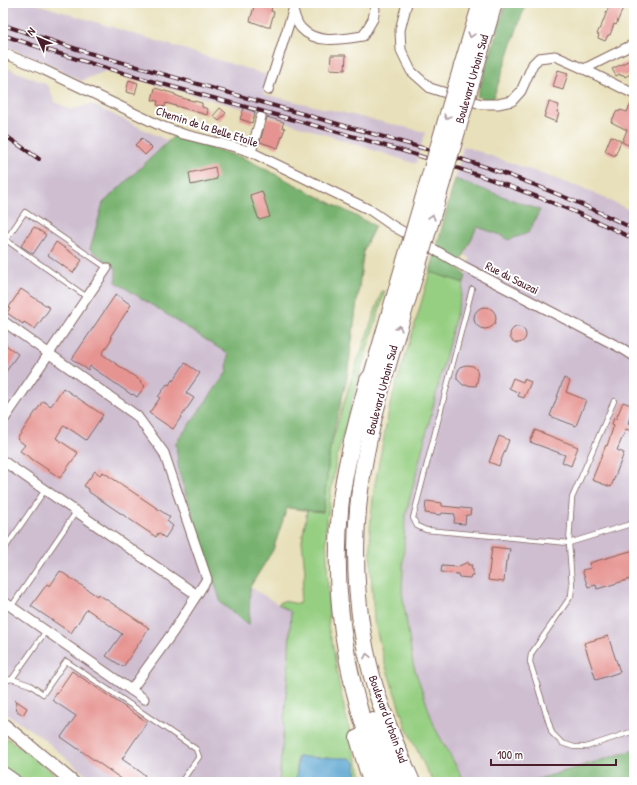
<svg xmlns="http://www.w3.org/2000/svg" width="637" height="785" font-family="'Patrick Hand',sans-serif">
<rect width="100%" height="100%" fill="#fff"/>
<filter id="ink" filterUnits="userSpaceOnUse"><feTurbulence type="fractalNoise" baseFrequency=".025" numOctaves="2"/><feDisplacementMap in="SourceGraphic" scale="8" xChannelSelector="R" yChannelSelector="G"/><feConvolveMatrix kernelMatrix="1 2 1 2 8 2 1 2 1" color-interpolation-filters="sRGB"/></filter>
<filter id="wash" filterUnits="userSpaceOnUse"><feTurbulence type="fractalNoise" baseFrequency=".012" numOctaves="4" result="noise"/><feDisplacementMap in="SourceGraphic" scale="16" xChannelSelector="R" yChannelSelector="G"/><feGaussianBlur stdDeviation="0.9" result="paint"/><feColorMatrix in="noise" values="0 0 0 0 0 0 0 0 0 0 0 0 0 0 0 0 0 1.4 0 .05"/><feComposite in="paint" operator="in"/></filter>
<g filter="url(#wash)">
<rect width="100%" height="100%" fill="#e8e0ba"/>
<g fill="#cebed0">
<path d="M3 3H34L267 75 263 94 425 132 416 164 259 113 106 71 81 81 51 65 3 45Z"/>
<path d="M3 66 48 85 55 102 71 110 91 104 168 141 103 203 116 268V282L228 354 227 372 176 443 179 472 221 603 249 625 250 587 291 612 305 626 279 782H94L40 736 3 712Z"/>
<path d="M463 146 587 190 634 212V782H465L435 728 413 664 402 592 405 518 470 258 465 255 477 227 486 191 455 179Z"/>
</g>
<g fill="#96cf82" stroke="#707756">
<path d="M430 272 464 283 405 518 402 592 413 664 435 728 465 782H434L428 773 406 727 385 664 374 621 371 571 370 528 374 489 390 405 413 331Z"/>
<path d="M382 291H385L361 369 337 457 330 497 326 529 329 618 328 627 333 646 339 685 354 750 364 782H356V763L297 757 296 782H279L287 687 291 612 278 604 283 601 299 604 305 572 302 541 307 510 323 512 330 449 349 386Z"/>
<path d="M3 735 65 782H23L3 767Z"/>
</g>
<g fill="#78b270" stroke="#61684e">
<path d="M506 3H526L493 99H483L477 96Z"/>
<path d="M174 136 246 159 375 226 364 249 347 378 330 447 323 512 287 508 273 550 250 587 249 625 221 603 179 473 176 443 227 372 228 354 116 282V268L90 249 103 203Z"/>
<path d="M455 179 540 210 528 233 508 240 501 235 477 227 458 268 466 275 464 283 430 272Z"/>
<path d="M634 750V782H529Z"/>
</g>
<path fill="#56a3cf" stroke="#50617d" d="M298 757 350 758 356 763V782H296Z"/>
<g id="blocks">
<g fill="#e69492">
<path d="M255 3H264L272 6 271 11 274 12 270 27H267L250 21Z"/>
<path d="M610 3H625L616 25 614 24 610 35H608L605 41 598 38 599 35 597 34 600 27H601Z"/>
<path d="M331 55H346L345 70 330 69Z"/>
<path d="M632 59H634V72L625 77 624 75 621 76 620 74 616 76 612 69Z"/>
<path d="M558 70 568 73 563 90 553 87Z"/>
<path d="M129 80 138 83 135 94 126 92Z"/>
<path d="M155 88 175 94V95L182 98 202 103V107L208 109 207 115 166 103 165 107 157 105 158 101 152 100Z"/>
<path d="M633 100H634V148L622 142 627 130 611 122 617 111 619 112 620 110 627 112Z"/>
<path d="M549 102 559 105 557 112 559 113 556 122 544 117Z"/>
<path d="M220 108 226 113 219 121 213 116Z"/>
<path d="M244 108 255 112 252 123 240 119Z"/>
<path d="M267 117 284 122 282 127 285 128 278 148 260 142Z"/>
<path d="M611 136 621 141 615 156 605 151Z"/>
<path d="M142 138 152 148 145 155 135 145Z"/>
<path d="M215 167 217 179 191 185 189 173Z"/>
<path d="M262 191 270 217 259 220 250 195Z"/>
<path d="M34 227 46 235 33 254 21 246Z"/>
<path d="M56 242 82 260 73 273 48 255Z"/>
<path d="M21 289 50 308 35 329 24 322 23 324 7 313 10 308 9 307Z"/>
<path d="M116 294 131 305 110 337 112 338 102 354 141 381 140 382 145 386 137 397 133 394 132 395 90 366 88 370 72 359Z"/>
<circle cx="485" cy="318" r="11"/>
<circle cx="518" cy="335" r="8"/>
<path d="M3 343 18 354 3 376Z"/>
<path d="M185 363 200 373 186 393 194 398 173 429 149 413 160 398 158 397 167 384 169 385 172 380 173 381Z"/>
<path d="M467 365 473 366 477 370 478 378 476 386 463 385 457 379V374L459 369 462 366Z"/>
<path d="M513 378 523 382 524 379 531 382 524 398 518 396 519 393 509 388Z"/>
<path d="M564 378 570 381 566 392 586 400 576 426 550 416Z"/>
<path d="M63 388 103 415 86 440 64 425 56 438 78 453 60 478 20 451 25 445 17 439 43 401 51 406Z"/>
<path d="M623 402 634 406 628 423 634 426V432L626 429 617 450 624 453 611 487 592 480 606 445 607 446 614 425 612 424 614 418 616 419Z"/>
<path d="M535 430 578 447 571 466 562 462 565 455 530 442Z"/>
<path d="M499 436 509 440 499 466 489 462Z"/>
<path d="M95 471 100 475 103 472 170 517 167 521 173 526 165 538 158 533 156 537 89 492V490L84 486Z"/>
<path d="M426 501 442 503V506L471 509 470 515H466L465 524 454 523 455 514 442 513 441 515 425 513Z"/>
<path d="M492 547 510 549 508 561H506L504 582 488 580Z"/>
<path d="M634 550V578L597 589 596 585 588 587 582 570 591 568 589 563Z"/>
<path d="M468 562V565H472L471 569H473V575H471L470 578 459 577 458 574 441 572 442 566 457 567Z"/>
<path d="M60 571 97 596 98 594 149 628 123 667 106 656 122 634 87 609 71 633 31 606 47 584 50 586Z"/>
<path d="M608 636 620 672 596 680 584 643Z"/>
<path d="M72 671 147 722 122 759 145 775 141 782H126L61 737 76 716 52 700Z"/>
<path d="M15 700 27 708 23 715 17 711Z"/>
</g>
</g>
</g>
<g filter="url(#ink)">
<use href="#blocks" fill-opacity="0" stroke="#81635d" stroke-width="1"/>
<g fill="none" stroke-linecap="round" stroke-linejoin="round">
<g stroke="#81635d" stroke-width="6">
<g id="lane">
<path d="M6 240 87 297"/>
<path d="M3 244 25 212 107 268"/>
<path d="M472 289 413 518 417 526 426 530 569 543 634 523"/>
<path d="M614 401 572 498 569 543 572 586 571 596 531 654 530 662 552 733 562 743 574 747H586L634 731"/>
<path d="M3 551 45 490"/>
<path d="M11 607 76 512"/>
<path d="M12 679 30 685 43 694 66 661 196 749 199 757 181 782"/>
<path d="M3 681 12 679 46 631"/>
</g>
</g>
<g stroke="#81635d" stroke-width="11">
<g id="street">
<path d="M407 3 400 30 401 50 411 71 430 88 481 104H498L512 101 521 91 533 64 539 58 555 56 584 69 634 94"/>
<path d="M293 11C295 16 297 24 301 28 316 45 343 39 363 36L373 19 375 9"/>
<path d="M3 53 42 69 161 126 183 134 239 148 251 152 370 210 393 226 463 266 623 349 634 356"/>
<path d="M584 69 634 44"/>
<path d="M268 90 293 11 294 3"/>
<path d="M251 152 261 117"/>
<path d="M3 321 137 416 164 453 207 579 173 632 131 690"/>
<path d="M3 421 107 268"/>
<path d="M3 461 197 595"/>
<path d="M3 601 144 699"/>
</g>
</g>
<g stroke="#81635d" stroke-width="14">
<path id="secondary" d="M3 724 73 782"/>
</g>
<g stroke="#81635d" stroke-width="18">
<g id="highway">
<path d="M462 66 481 3"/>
<path d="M475 70 494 3"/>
<path d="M373 721 400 782"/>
<path d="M358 738 371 782"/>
<path d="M3 775 13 782"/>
<path d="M384 782C347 690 329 591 342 492 348 454 358 417 368 380L372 375 405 261"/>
<path d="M412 782C401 757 390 732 381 706 356 633 350 552 362 476 373 405 397 336 417 268"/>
</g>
</g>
<use href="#lane" stroke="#fff" stroke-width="4.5"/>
<use href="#street" stroke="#fff" stroke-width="9"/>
<use href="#secondary" stroke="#fff" stroke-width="12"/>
<use href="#highway" stroke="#fff" stroke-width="16"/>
<g stroke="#4a1f2b" stroke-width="4">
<g id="rail">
<path d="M3 25 89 53 461 159C521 178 578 201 634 229"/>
<path d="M3 35C212 108 435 141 634 239"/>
<path d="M3 134 39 159"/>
</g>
</g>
<use href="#rail" stroke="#fff" stroke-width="2.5" stroke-dasharray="8" stroke-linecap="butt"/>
<g stroke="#81635d" stroke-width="18" stroke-linecap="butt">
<g id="highway-bridge">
<path d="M405 261 462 66"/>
<path d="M417 268 475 70"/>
</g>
</g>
<use href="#highway-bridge" stroke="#fff" stroke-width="16"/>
</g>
<defs><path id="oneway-chevron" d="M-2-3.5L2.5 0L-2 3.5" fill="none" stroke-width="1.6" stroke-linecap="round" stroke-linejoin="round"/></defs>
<g stroke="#ae9aa0">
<use href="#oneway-chevron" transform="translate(471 35) rotate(106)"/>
<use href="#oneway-chevron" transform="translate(447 117) rotate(106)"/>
<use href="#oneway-chevron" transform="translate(432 217) rotate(-74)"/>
<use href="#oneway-chevron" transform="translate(399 328) rotate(-74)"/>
<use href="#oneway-chevron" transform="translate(367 656) rotate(-102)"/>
</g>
</g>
<g text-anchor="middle" stroke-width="4" stroke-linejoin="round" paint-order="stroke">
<g font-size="12" fill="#4a1f2b" stroke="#fff">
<text transform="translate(472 79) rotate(-74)" y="4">Boulevard Urbain Sud</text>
<text transform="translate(207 127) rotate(18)" y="4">Chemin de la Belle Etoile</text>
<text transform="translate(512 278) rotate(27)" y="4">Rue du Sauzai</text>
<text transform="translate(382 390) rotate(-75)" y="4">Boulevard Urbain Sud</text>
<text transform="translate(388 719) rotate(70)" y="4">Boulevard Urbain Sud</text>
</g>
</g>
<rect width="637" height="785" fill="none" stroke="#fff" stroke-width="16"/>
<g transform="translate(38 38) rotate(314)" stroke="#ffffff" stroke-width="3" paint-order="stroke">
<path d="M0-3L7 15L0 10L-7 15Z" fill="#4a1f2b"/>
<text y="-6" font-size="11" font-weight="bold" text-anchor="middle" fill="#4a1f2b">N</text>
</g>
<path d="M491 759v6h125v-6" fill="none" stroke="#4a1f2b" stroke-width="2"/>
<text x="497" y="759" font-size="12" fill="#4a1f2b" stroke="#ffffff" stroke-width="3" paint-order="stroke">100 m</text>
</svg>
